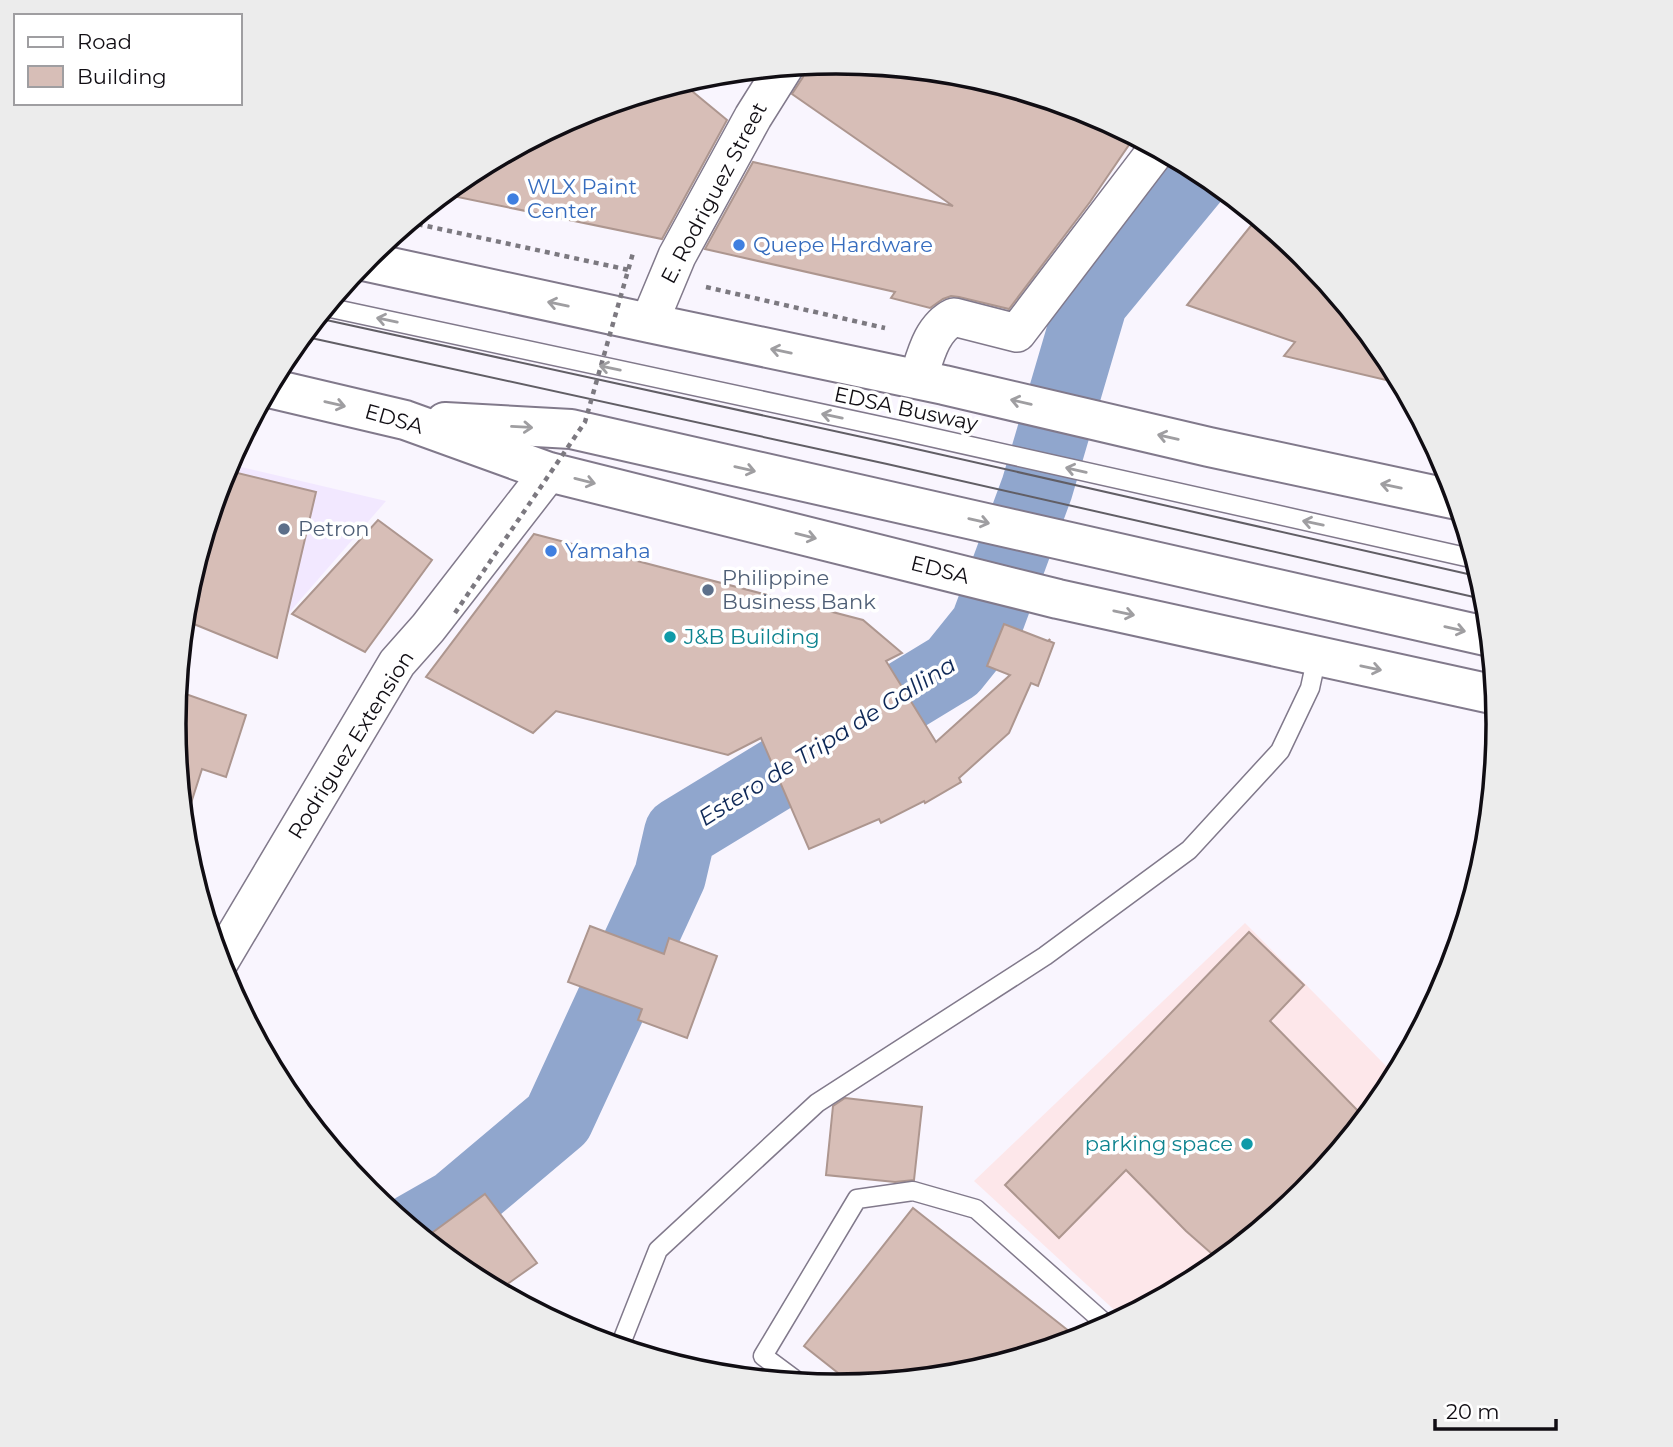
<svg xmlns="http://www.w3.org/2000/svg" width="1673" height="1447" font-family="Montserrat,sans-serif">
<rect width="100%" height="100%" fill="#f9f5fe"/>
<path fill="#f2e8ff" d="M241 467 386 501 288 614 209 575Z"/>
<path fill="#fde7ea" d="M1245 923 1396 1076 1387 1092 1304 1192 1204 1274 1123 1318 974 1181Z"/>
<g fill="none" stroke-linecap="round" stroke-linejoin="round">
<path stroke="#90a6cd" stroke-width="72" d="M414 1229 456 1205 558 1119 670 876 680 833 953 667 986 626 1037 488 1092 301 1200 170"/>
</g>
<g fill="#d7beb7" stroke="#ad968f" stroke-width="2">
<path d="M837 61 966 74 1090 112 1135 136 1090 202 1009 309 959 297 951 296 943 299 930 308 891 298 895 292 705 249 753 162 953 206 792 94 803 77 806 64Z"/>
<path d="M681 82 727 120 662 239 443 194 469 173 583 112Z"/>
<path d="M1258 217 1305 256 1387 356 1403 384 1284 356 1295 342 1187 305Z"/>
<path d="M225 470 316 492 277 658 184 620 187 594Z"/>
<path d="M378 520 432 560 365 652 292 614Z"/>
<path d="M534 534 863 620 902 653 886 661 936 742 1010 675 987 666 1004 624 1048 641 1050 639 1049 641 1054 643 1038 686 1031 683 1009 733 959 778 961 782 925 803 924 801 881 823 879 819 809 849 761 738 728 755 556 711 533 733 426 677Z"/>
<path d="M177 691 246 715 226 777 202 769 184 825 174 723Z"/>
<path d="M590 926 664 954 669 938 717 956 687 1038 638 1020 642 1009 568 982Z"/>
<path d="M1249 932 1304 985 1270 1021 1365 1118 1304 1192 1220 1261 1186 1231 1126 1170 1059 1238 1005 1185Z"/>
<path d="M845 1098 922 1107 914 1180 895 1182 826 1175 833 1106Z"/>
<path d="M485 1194 537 1263 499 1290 468 1274 425 1238Z"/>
<path d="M913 1208 1079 1339 965 1373 852 1384 804 1346Z"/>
</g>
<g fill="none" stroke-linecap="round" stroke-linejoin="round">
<g stroke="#81798b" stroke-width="21">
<g id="service">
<path d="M326 307 899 430 1475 559"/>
<path d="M620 1346 658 1250 817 1103 1045 956 1189 850 1280 751 1310 688 1317 656"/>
<path d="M798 1382 763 1356 857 1199 913 1191 976 1209 1108 1326"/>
</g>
</g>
<g stroke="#81798b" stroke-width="40">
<g id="minor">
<path d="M649 323 677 256 753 117 785 66"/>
<path d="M918 379C925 358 931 328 954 317L1017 333 1158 148"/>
<path d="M220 961 397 663 428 628 549 472"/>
</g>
</g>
<g stroke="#81798b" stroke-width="42">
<g id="trunk">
<path d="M363 261 649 323 944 385 1209 447 1457 500"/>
<path d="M269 388 405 420 549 472 1058 599 1496 695"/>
<path d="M445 422 571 429 1490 637"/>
</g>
</g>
<g stroke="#7c7980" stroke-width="4.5" stroke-dasharray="5 5" stroke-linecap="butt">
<path d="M408 222 629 270"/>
<path d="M706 287 885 328"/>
</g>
<use href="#service" stroke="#fff" stroke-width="18"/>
<use href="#minor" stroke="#fff" stroke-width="37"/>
<use href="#trunk" stroke="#fff" stroke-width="38"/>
<g stroke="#615e65" stroke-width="2">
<path d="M317 318 894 444 1481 577"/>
<path d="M302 336 887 464 1487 600"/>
</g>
<path stroke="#7c7980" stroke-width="4.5" stroke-dasharray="5 5" stroke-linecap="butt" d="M455 613 585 422 633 253"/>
</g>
<defs><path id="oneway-shaft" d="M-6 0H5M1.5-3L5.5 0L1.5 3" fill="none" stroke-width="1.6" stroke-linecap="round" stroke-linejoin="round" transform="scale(1.75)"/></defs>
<g stroke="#9f9ea1">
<use href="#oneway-shaft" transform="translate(558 304) rotate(-168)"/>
<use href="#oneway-shaft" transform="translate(387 320) rotate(-168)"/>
<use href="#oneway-shaft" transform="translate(781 351) rotate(-168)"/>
<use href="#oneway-shaft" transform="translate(610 368) rotate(-168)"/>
<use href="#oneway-shaft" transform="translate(1021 402) rotate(-167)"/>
<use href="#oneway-shaft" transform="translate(335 404) rotate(13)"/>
<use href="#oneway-shaft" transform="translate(832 416) rotate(-168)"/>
<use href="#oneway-shaft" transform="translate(522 427) rotate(3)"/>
<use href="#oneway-shaft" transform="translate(1168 437) rotate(-167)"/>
<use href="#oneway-shaft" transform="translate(745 469) rotate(13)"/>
<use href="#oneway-shaft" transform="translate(1076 470) rotate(-167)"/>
<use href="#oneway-shaft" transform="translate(585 481) rotate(14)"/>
<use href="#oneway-shaft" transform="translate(1391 486) rotate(-168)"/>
<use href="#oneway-shaft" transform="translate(979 521) rotate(13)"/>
<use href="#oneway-shaft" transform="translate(1313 523) rotate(-168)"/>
<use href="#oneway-shaft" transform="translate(806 536) rotate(14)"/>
<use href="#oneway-shaft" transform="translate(1124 613) rotate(12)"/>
<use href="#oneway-shaft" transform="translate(1455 629) rotate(13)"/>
<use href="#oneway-shaft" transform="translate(1371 668) rotate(12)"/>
</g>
<g fill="#3f7fe0" stroke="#fff" stroke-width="2.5">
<circle cx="513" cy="199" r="7"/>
<circle cx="739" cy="245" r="7"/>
<circle cx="551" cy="551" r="7"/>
</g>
<g fill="#5c6f8a" stroke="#fff" stroke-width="2.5">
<circle cx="284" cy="529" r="7"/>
<circle cx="708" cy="590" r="7"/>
</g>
<g fill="#0f9aa8" stroke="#fff" stroke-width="2.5">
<circle cx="670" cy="637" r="7"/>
<circle cx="1247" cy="1144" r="7"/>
</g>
<g text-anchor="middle" stroke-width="7" stroke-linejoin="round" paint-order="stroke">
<g font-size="21" fill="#366cbe" stroke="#fff" text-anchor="start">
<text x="527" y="194">WLX Paint<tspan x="527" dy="24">Center</tspan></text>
<text x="753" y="252">Quepe Hardware</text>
<text x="565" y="558">Yamaha</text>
</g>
<g font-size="21" fill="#100d13" stroke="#fff">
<text transform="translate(714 193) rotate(-62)" y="7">E. Rodriguez Street</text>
<text transform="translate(906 409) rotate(12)" y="7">EDSA Busway</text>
<text transform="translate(394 419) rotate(16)" y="7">EDSA</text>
<text transform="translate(940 570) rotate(14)" y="7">EDSA</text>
<text transform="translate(351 745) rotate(-58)" y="7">Rodriguez Extension</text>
</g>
<g font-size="21" fill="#4e5e75" stroke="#fff" text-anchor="start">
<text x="298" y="536">Petron</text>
<text x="722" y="585">Philippine<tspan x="722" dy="24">Business Bank</tspan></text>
</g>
<g font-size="21" fill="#0d838f" stroke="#fff" text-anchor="start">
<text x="684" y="644">J&amp;B Building</text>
<text x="1233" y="1151" text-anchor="end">parking space</text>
</g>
<g font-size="23" font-style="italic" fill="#0e2857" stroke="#fff">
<text transform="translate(827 741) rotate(-32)" y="8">Estero de Tripa de Gallina</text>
</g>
</g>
<path d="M0 0H1673V1447H0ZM186 724a650 650 0 1 1 1300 0a650 650 0 1 1-1300 0Z" fill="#ececec" fill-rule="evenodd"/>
<path fill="none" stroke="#100d13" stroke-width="3.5" d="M186 724a650 650 0 1 1 1300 0a650 650 0 1 1-1300 0Z"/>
<rect x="14" y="14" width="228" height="91" fill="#ffffff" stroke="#9f9ea1" stroke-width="2"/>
<rect x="28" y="37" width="35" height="10" fill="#ffffff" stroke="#9f9ea1" stroke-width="2"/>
<text x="77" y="49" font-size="21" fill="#100d13">Road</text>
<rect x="28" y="66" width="35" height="21" fill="#d7beb7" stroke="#9f9ea1" stroke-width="2"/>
<text x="77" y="84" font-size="21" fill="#100d13">Building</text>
<path d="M1435 1419v10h121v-10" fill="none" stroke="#100d13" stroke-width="3.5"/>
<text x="1446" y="1419" font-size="21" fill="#100d13" stroke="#ffffff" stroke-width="5" paint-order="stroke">20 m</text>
</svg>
